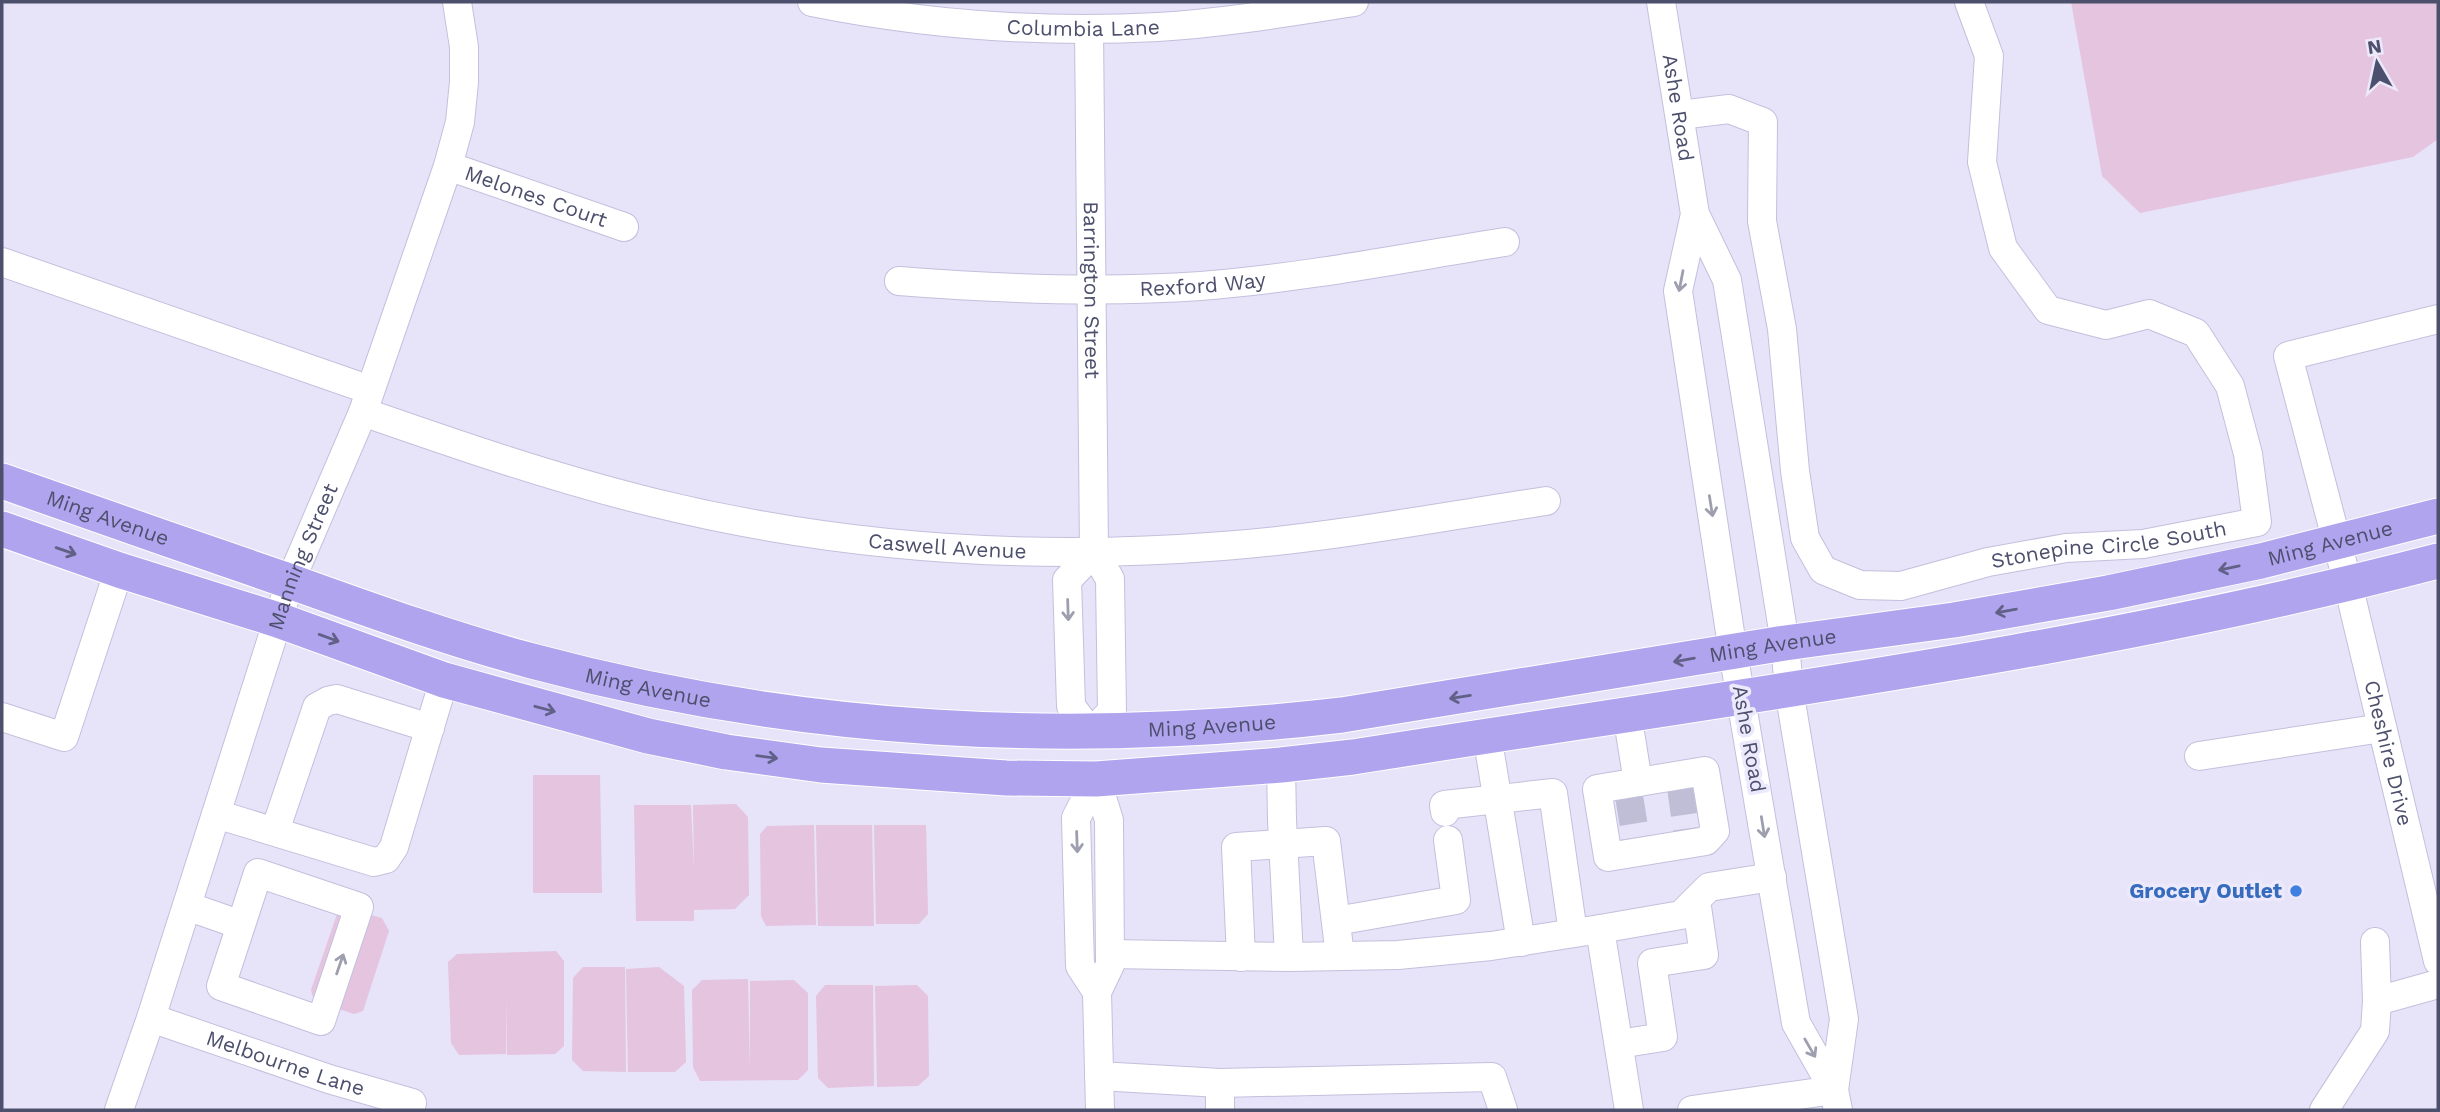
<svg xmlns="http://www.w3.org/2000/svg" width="2440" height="1112" font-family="'Work Sans',sans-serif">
<rect width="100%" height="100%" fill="#e7e3f9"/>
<g fill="#e4c4df">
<path d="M2071 2H2438V139L2413 157 2140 213 2102 176Z"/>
<path d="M533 775H600L602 893H533Z"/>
<path d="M736 804 748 817 749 895 735 909 694 910V921H636L634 805H691L694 871 693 805Z"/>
<path d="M814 825 816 925 766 926 761 916 760 834 767 826Z"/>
<path d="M816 825H872L874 926H818Z"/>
<path d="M874 825H926L928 914 919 924H876Z"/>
<path d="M345 908 382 918 389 931 363 1011 354 1014 314 1001 311 990 338 911Z"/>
<path d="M556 951 564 961V1046L555 1054 507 1055 506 997V1054L459 1055 451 1043 448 962 457 954Z"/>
<path d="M583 967H625L626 1072 583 1071 572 1060 573 978Z"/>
<path d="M659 967 684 986 686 1062 675 1072H628L626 969Z"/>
<path d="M748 979 750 1073V981L794 980 808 993V1070L798 1080 700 1081 693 1067 692 990 702 980Z"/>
<path d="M825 985H873L874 1086 828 1088 818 1078 816 996Z"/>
<path d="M917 985 928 996 929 1076 918 1086 877 1087 875 986Z"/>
</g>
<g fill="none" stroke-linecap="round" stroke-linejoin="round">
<g stroke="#c0bed6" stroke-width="28" stroke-dasharray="28 14" stroke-linecap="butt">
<path d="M1681 787 1687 830"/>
<path d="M1629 796 1636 839"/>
</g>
<g stroke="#c2c0dc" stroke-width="30">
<g id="minor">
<path id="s1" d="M812 2C926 25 1042 33 1158 27 1224 23 1289 12 1354 2"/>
<path id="s2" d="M1661 2 1695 214 1727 280 1785 643 1789 690 1844 1019 1834 1090 1796 1023 1733 652 1678 291 1695 214"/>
<path id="s3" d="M1089 29 1094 552 1110 579 1112 711 1091 733 1071 706 1067 580 1094 552"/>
<path id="s4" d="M1680 115 1729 109 1763 122 1762 221 1782 329 1795 471 1805 538 1823 570 1860 585 1901 586 1988 562 2066 548 2143 544 2257 522 2248 454 2230 386 2196 333 2149 314 2106 325 2048 310 2003 248 1982 162 1989 56 1969 2"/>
<path id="s5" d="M448 166 624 227"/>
<path d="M2 262 370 390"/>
<path id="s6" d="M899 281C1000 289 1100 293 1201 286 1303 278 1404 258 1505 242"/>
<path id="s7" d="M2438 319 2288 356 2348 584 2438 961"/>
<path id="s8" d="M363 412C458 445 553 478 651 502 837 548 1032 561 1223 546 1331 538 1439 517 1546 501"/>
<path d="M1627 714 1638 782"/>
<path d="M2 717 64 737 119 570"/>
<path d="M1487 735 1521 942"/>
<path d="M2199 756 2382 728"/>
<path d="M1281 765 1282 820 1289 957 1398 955 1491 946 1600 929 1681 915 1709 887 1772 877"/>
<path d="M1705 771 1715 831 1706 841 1608 857 1597 789Z"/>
<path d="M1096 779 1109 820 1110 965 1097 992 1100 1110"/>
<path d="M1096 779 1076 818 1080 966 1097 992"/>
<path d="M1445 812 1444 805 1553 793 1573 933"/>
<path d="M216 814 374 862 386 859 394 847 444 680"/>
<path d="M275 831 317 707 328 701 337 699 430 728"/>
<path d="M187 906 241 925 221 986 321 1021 359 907 258 873 241 925"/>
<path d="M1336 921 1456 900 1448 840"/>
<path d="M1600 929 1629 1110"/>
<path d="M2375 942 2377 1001 2438 984"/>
<path d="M1110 954 1289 957"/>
<path d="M1241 957 1236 847 1326 841 1340 956"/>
<path id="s9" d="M151 1018 329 1079 412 1103 410 1110"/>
<path d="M1619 1044 1663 1037 1652 963 1704 955 1696 900"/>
<path d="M1099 1076 1220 1083 1492 1077 1503 1110"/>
<path id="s10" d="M119 1110 151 1018 290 582 363 412 448 166 460 122 464 82V47L457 2"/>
<path d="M1220 1110V1083"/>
<path d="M1692 1110 1834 1090 1838 1110"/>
<path d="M2324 1110 2375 1031 2377 1001"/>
</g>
</g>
<g stroke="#fff" stroke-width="37">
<g id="major">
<path id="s11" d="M2 481C98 515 193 548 289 581 370 610 450 639 532 661 800 733 1067 747 1342 715L1785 643 1954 620 2108 593 2261 561 2438 516"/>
<path d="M2 529 119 570 278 620 444 680 648 736 726 752 821 765 1006 778 1096 779 1281 765 1353 757C1716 699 2082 654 2438 561"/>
</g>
</g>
<use href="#minor" stroke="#fff" stroke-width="28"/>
<use href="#major" stroke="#b1a4ef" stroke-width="35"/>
</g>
<defs><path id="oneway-shaft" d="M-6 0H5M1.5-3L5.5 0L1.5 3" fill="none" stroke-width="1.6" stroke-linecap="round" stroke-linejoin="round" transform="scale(1.75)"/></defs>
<g stroke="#9d9faf">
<use href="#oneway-shaft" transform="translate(1681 281) rotate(101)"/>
<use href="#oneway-shaft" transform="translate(1711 506) rotate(81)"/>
<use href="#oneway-shaft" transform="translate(1068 610) rotate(88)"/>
<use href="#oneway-shaft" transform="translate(1763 827) rotate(81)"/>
<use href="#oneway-shaft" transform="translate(1077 842) rotate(88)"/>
<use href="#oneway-shaft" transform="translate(340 964) rotate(-71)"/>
<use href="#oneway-shaft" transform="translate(1810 1048) rotate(60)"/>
</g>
<g stroke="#616187">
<use href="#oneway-shaft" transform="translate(66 551) rotate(19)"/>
<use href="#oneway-shaft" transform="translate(2229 568) rotate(168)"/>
<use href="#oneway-shaft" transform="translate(2006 611) rotate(170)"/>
<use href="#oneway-shaft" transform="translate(329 638) rotate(20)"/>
<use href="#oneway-shaft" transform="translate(1684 660) rotate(170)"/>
<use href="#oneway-shaft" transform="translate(1460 697) rotate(171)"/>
<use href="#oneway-shaft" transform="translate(545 709) rotate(15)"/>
<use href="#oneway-shaft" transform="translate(767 757) rotate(8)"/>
</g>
<circle fill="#3f7fe0" stroke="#ece9fc" stroke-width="2.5" cx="2296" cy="891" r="7"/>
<g text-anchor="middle" stroke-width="7" stroke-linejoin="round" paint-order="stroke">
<g font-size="21" fill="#4d506d" stroke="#ece9fc">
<text dy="7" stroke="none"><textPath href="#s1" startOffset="273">Columbia Lane</textPath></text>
<text dy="7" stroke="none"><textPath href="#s2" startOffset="107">Ashe Road</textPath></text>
<text dy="7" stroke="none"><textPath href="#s5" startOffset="93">Melones Court</textPath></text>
<text dy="7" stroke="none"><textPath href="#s6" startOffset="304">Rexford Way</textPath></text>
<text dy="7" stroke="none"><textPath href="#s3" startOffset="261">Barrington Street</textPath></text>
<text dy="7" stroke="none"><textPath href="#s11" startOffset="112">Ming Avenue</textPath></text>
<text dy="7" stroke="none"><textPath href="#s11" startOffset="2380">Ming Avenue</textPath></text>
<text dy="7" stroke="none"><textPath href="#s8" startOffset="602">Caswell Avenue</textPath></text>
<text dy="7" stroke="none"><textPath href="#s4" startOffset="835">Stonepine Circle South</textPath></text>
<text dy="7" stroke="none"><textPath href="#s10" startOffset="583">Manning Street</textPath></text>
<text dy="7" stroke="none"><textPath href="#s11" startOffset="1813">Ming Avenue</textPath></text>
<text dy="7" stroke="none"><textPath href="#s11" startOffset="679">Ming Avenue</textPath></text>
<text dy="7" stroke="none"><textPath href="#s11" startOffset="1246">Ming Avenue</textPath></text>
<text transform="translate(1749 739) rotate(80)" y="7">Ashe Road</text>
<text dy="7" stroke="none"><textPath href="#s7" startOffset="564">Cheshire Drive</textPath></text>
<text dy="7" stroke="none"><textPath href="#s9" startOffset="142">Melbourne Lane</textPath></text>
</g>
<g font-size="21" font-weight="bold" fill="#366cbe" stroke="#ece9fc" text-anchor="end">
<text x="2282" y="898">Grocery Outlet</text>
</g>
</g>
<rect width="2440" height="1112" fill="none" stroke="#4d506d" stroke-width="7"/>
<g transform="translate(2377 63) rotate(351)" stroke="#ece9fc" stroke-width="5" paint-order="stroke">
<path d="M0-5L12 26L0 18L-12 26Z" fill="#4d506d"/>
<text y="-10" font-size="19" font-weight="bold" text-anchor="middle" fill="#4d506d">N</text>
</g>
</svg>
